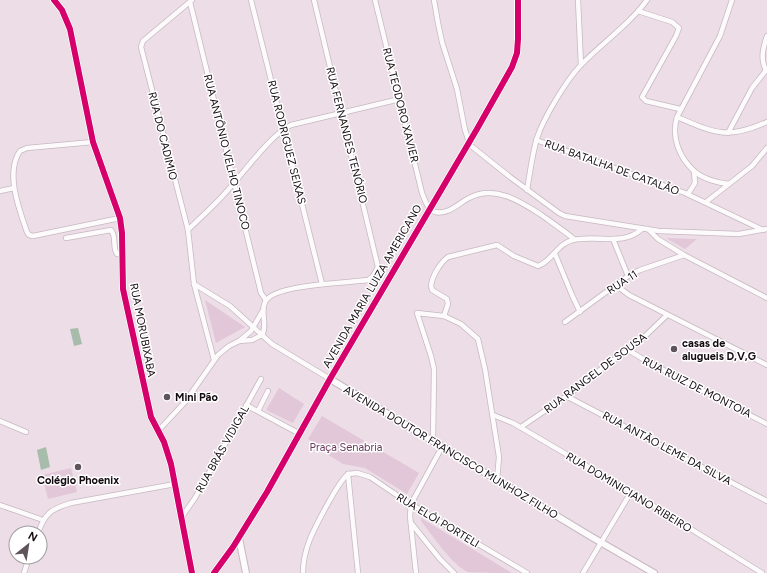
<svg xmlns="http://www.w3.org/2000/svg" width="767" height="573" font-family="Figtree,sans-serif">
<rect width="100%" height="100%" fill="#eddde7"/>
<g fill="#e2c7d9">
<path d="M666 238 697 239 685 249Z"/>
<path d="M205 300 245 327 216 343Z"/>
<path d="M279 388 304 404 293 423 266 410Z"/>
<path d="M322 416 419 473 407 494 365 468 343 464 327 454 328 452 308 439Z"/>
<path d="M71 468 77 492 48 499 42 475Z"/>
<path d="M421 518 512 573C503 573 473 573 468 572 452 565 432 535 421 521Z"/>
</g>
<g fill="#a8bcac">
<path d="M78 328 82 344 74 346 70 329Z"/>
<path d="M46 447 50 467 41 470 37 450Z"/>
</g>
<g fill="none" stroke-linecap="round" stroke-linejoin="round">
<g stroke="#c6b9c1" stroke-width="6">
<g id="minor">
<path d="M192 0 143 41 141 47 188 230 194 284 214 360"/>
<path d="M251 0 322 284"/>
<path d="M375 0 422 193C425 200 428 211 436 212 448 215 459 203 469 198 494 185 518 200 540 214 551 222 563 230 574 239"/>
<path d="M434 0 438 23 442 42 457 89 465 130 470 145 510 177 559 213 565 216 659 231 739 234 767 229"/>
<path d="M578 0 581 65"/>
<path d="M732 0 720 36 677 117C671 137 679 157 694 171 703 179 718 183 729 184L752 166 767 148"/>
<path d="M190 2 261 293 266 300"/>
<path d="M638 11 672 22 679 28 676 36 642 97 646 101 680 109"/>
<path d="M766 70C760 59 763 48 767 36"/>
<path d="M677 117C715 133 727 140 767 122"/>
<path d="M728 133 752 88 767 69"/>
<path d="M536 140 685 193 763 230"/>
<path d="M93 142 27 148 20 151C5 173 19 209 27 232L29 235 33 236 120 218"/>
<path d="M527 190C530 173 532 155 537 138 543 119 567 79 581 65 602 43 629 25 647 0"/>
<path d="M0 191 14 188"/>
<path d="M688 194 695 183 694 171"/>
<path d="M706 202 729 184"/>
<path d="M648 229 658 239 684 255 767 298"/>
<path d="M188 230C201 217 215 205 227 191 243 174 271 134 291 125L400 99"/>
<path d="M66 238 111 230C117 237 112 247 117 254H122"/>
<path d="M613 239 628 276"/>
<path d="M555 254 572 295 580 312"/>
<path d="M194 284 230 306 272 344 330 379"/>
<path d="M618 284 621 289 629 295 767 365"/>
<path d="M444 316 448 304 447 299 432 290 431 286C432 276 440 263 448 257L497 245 514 256 538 266C552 261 558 243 573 240 597 234 622 247 642 229"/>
<path d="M565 322 628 276 640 270 684 255"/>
<path d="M239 341 252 340 262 335C268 325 260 313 265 302 273 284 348 283 368 280L373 276 378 267 314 0"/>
<path d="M628 350 648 362 767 424"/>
<path d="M566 396 767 501"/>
<path d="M246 405 300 434"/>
<path d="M258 411 268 391"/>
<path d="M493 415 513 423 631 492 762 573"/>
<path d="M0 421 26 432"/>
<path d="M521 427 571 393 600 370 641 340 667 315"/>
<path d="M158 431 185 402 218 355 229 346 239 341 251 331 263 310"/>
<path d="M433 441 434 369 431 356 417 313 444 316 461 324 478 339 485 369 499 457 497 480"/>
<path d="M348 474 357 473 370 477 404 500 527 573"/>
<path d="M348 474 358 573"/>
<path d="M0 505 43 520"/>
<path d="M181 518 195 498 261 379"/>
<path d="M411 523 440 559 454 573"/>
<path d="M38 533C45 513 51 509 71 503L175 484"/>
<path d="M24 573 29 557"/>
<path d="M303 573C303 562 306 549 310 539 316 525 338 482 348 474"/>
<path d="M416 573 410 516 411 504 442 447"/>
<path d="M583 573 631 492"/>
</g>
</g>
<g stroke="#c6b9c1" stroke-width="8">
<g id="tertiary">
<path d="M54 0 62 10 70 29 93 142 120 218 122 233 123 289 151 417 164 442 171 464 192 573"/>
<path d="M330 379 590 536 654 573"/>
<path d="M239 538 246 573"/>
</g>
</g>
<g stroke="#c6b9c1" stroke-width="8">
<path id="secondary" d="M214 573 233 547 267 492 330 379 477 129 512 67 517 53 518 39V0"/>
</g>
<use href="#minor" stroke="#fcfafb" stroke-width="4.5"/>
<use href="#tertiary" stroke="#fcfafb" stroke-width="6"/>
<use href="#secondary" stroke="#fcfafb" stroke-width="7"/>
<g stroke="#fff" stroke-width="8">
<g id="cycleway">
<path d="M54 0 62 10 70 29 93 142 120 218 122 233 123 289 151 417 164 442 171 464 192 573"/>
<path d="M214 573 233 547 267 492 330 379 477 129 512 67 517 53 518 39V0"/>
</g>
</g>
<use href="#cycleway" stroke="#d6006c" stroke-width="6"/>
</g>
<g fill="#60545c" stroke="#fff" stroke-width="1.5">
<circle cx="674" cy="349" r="4"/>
<circle cx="167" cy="397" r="4"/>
<circle cx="78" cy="467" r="4"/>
</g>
<g text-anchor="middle" stroke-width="3" stroke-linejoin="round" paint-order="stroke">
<g font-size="11" fill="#140b11" stroke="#fff">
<text transform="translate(401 105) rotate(76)" y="4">RUA TEODORO XAVIER</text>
<text transform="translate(347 135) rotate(76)" y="4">RUA FERNANDES TENÓRIO</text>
<text transform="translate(163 136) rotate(76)" y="4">RUA DO CADIMIO</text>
<text transform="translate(287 142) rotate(76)" y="4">RUA RODRIGUEZ SEIXAS</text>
<text transform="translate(227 152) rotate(76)" y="4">RUA ANTÔNIO VELHO TINOCO</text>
<text transform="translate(612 167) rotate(20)" y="4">RUA BATALHA DE CATALÃO</text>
<text transform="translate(622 282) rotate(-33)" y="4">RUA 11</text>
<text transform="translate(372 286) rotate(-60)" y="4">AVENIDA MARIA LUIZA AMERICANO</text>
<text transform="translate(143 330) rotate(79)" y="4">RUA MORUBIXABA</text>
<text transform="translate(595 373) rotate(-37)" y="4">RUA RANGEL DE SOUSA</text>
<text transform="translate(697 387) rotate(27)" y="4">RUA RUIZ DE MONTOIA</text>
<text transform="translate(667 448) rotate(28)" y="4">RUA ANTÃO LEME DA SILVA</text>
<text transform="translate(222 449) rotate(-61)" y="4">RUA BRÁS VIDIGAL</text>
<text transform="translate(451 452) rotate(31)" y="4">AVENIDA DOUTOR FRANCISCO MUNHOZ FILHO</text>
<text transform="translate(629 492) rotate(31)" y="4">RUA DOMINICIANO RIBEIRO</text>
<text transform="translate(438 520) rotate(31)" y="4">RUA ELÓI PORTELI</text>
</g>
<g font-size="11" font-weight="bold" fill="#140b11" stroke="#fff" text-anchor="start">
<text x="682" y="347">casas de<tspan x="682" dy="13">alugueis D,V,G</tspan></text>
<text x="175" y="401">Mini Pão</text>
<text x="78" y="484" text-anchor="middle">Colégio Phoenix</text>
</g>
<g font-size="11" fill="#6a395c" stroke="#fff">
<text x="346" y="451">Praça Senabria</text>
</g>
</g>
<g transform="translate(28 545) rotate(30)"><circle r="19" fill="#ffffff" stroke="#a19da0"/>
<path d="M0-3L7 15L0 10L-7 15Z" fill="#60545c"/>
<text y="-6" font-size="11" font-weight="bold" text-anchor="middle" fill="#140b11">N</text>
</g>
</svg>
